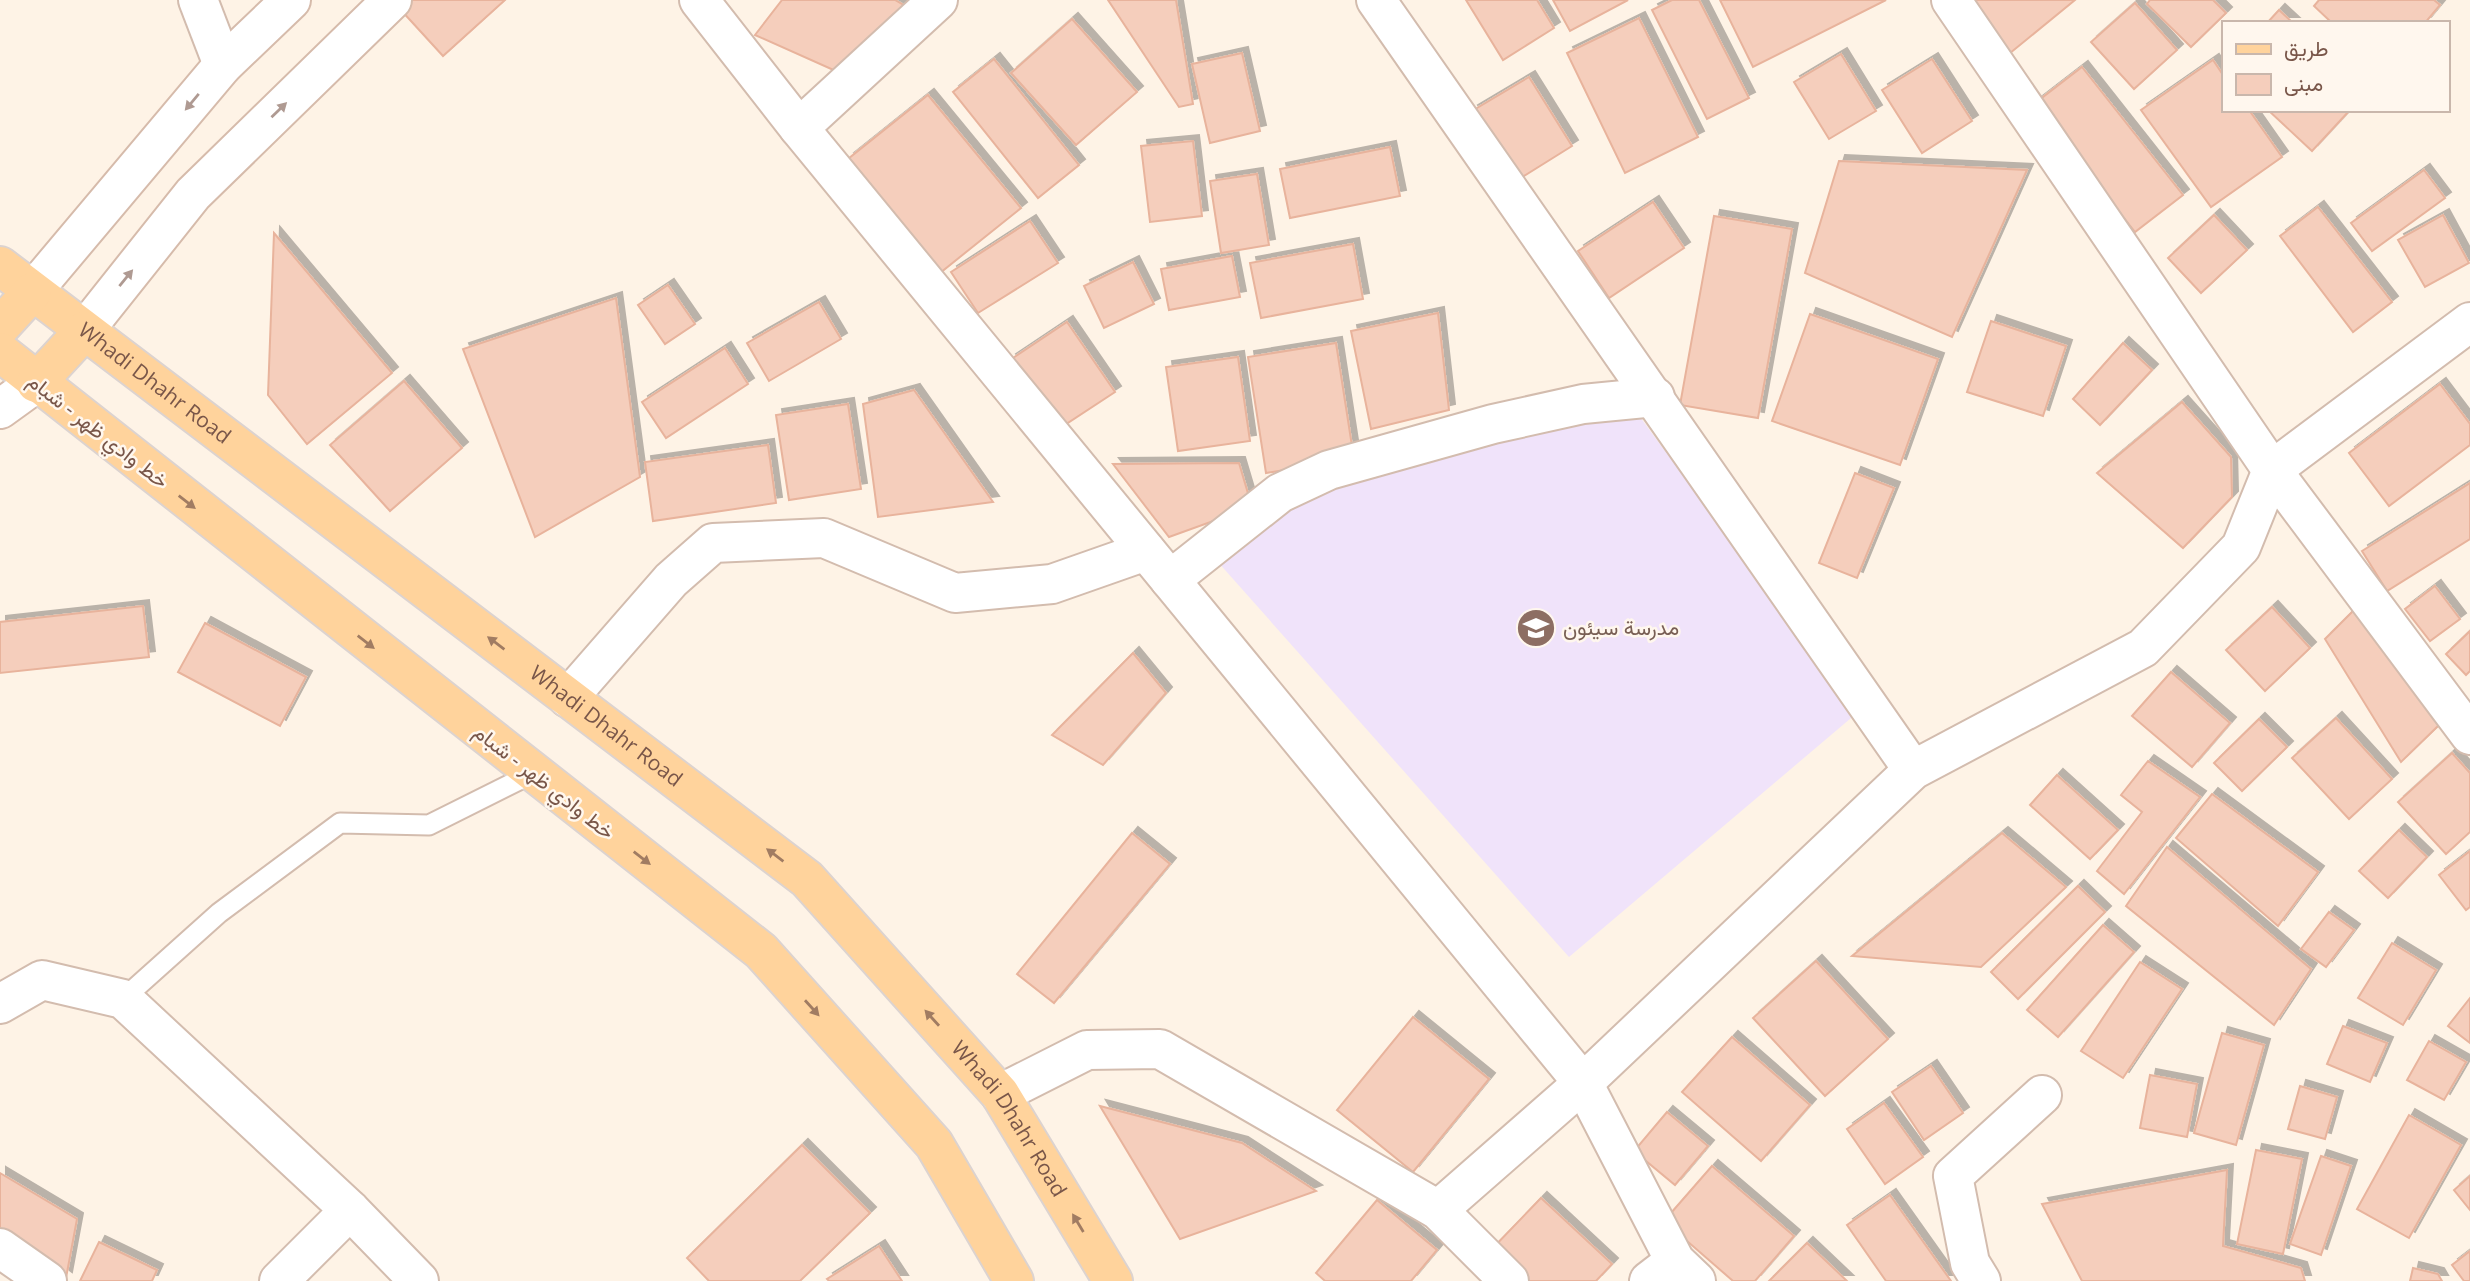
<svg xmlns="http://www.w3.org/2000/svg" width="2470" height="1281" font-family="'Open Sans',Vazirmatn,sans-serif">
<defs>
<filter id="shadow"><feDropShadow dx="6" dy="-6" stdDeviation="0" flood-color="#0004"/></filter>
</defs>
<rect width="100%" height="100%" fill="#fef3e6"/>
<path fill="#f0e3fa" d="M1632 406 1857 713 1569 957 1201 543 1339 472Z"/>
<g fill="#f5cebc" stroke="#e8b39c" stroke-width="2" filter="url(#shadow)">
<path d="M411 0H505L443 56 400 9Z"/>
<path d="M782 0H895L907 7 838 72 755 35Z"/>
<path d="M1108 0H1176L1193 104 1179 107Z"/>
<path d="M1466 0H1537L1554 28 1503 60Z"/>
<path d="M1553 0H1628L1570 31Z"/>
<path d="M1672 0H1699L1749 98 1707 119 1652 10Z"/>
<path d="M1720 0H1886L1753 67Z"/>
<path d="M1971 0H2075L2004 58Z"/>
<path d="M2150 0H2213L2226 13 2191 47 2147 4Z"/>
<path d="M2319 0H2434L2440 5 2425 23H2332L2314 6Z"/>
<path d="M2135 3 2177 50 2134 89 2091 42Z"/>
<path d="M2279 10 2293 23H2267Z"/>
<path d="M1639 18 1698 137 1625 173 1567 53Z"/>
<path d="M1072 19 1137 92 1076 145 1011 73Z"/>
<path d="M1242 53 1260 131 1210 143 1192 64Z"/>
<path d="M1841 54 1876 111 1829 139 1794 82Z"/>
<path d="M994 59 1079 165 1038 198 953 92Z"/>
<path d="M1932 59 1972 121 1922 153 1882 90Z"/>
<path d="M2213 60 2223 75V110H2249L2282 157 2211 207 2141 110Z"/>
<path d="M2082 67 2183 195 2135 232 2034 104Z"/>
<path d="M1529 77 1572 146 1516 181 1472 111Z"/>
<path d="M928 95 1021 208 940 273 848 159Z"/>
<path d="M2268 110H2350L2312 151Z"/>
<path d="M1193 141 1202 216 1150 222 1141 146Z"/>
<path d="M1390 147 1400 196 1290 218 1280 169Z"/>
<path d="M1839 161 2027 170 1952 337 1805 273Z"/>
<path d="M2424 170 2445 198 2372 251 2351 223Z"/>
<path d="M1257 174 1269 245 1221 253 1210 181Z"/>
<path d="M1653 202 1684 248 1609 298 1578 251Z"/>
<path d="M2318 207 2392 302 2353 332 2280 236Z"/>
<path d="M2214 215 2247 250 2201 293 2168 258Z"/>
<path d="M2443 215 2469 263 2425 287 2398 240Z"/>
<path d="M1714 216 1792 229 1758 418 1680 405Z"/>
<path d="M1030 221 1058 263 978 313 951 272Z"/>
<path d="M274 233 392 373 307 444 268 395Z"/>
<path d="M1353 244 1363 299 1261 318 1250 263Z"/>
<path d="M1232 256 1240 297 1169 310 1161 269Z"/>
<path d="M1133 262 1154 304 1104 328 1084 286Z"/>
<path d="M668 285 695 324 665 344 638 305Z"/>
<path d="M616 298 640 477 535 537 463 349Z"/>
<path d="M819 302 841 339 769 381 747 343Z"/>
<path d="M1438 313 1449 410 1371 429 1351 331Z"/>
<path d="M1810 314 1938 359 1900 465 1772 421Z"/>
<path d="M1991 321 2066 346 2043 416 1967 392Z"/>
<path d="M1067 322 1115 392 1057 430 1010 360Z"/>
<path d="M1336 343 1354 459 1266 473 1248 357Z"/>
<path d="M2123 343 2152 370 2100 425 2073 399Z"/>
<path d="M725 348 748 384 666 438 642 402Z"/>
<path d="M1238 357 1250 441 1178 451 1166 367Z"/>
<path d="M404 381 462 448 390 511 330 445Z"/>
<path d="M2440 384 2470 424V445L2389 506 2349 453Z"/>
<path d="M914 390 993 502 878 517 863 404Z"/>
<path d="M2182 402 2231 457 2232 497 2183 548 2097 473Z"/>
<path d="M848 404 861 489 789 500 776 415Z"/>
<path d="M768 445 776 503 653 521 645 462Z"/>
<path d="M1239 463 1252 507 1169 537 1113 464Z"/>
<path d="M1855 473 1894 488 1857 578 1819 563Z"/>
<path d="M2470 483V539L2387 591 2362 551Z"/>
<path d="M2435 586 2460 619 2430 641 2405 609Z"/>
<path d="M143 606 149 657 0 673V622Z"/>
<path d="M2358 606 2439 725 2401 762 2325 639Z"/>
<path d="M2272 607 2310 648 2265 691 2226 650Z"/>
<path d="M205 623 306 677 280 726 178 672Z"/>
<path d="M2470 631V671L2466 675 2446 654Z"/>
<path d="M1133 653 1166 693 1103 765 1052 735Z"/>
<path d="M2171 672 2230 723 2192 767 2132 716Z"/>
<path d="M2336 718 2392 779 2349 819 2292 758Z"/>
<path d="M2259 719 2287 747 2242 791 2214 763Z"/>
<path d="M2452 753 2470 773V832L2446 854 2398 802Z"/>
<path d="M2148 761 2200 797 2124 894 2097 871 2142 812 2121 795Z"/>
<path d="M2057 775 2118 830 2090 859 2030 805Z"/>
<path d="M2212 794 2318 872 2278 926 2176 838Z"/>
<path d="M2399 830 2427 857 2388 898 2359 871Z"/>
<path d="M1132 833 1170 864 1054 1003 1017 974Z"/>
<path d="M2002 833 2066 887 1981 967 1852 956Z"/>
<path d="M2167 847 2311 969 2274 1025 2126 906Z"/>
<path d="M2470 851V907L2466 910 2439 875Z"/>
<path d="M2078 886 2105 912 2018 999 1991 972Z"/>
<path d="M2329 912 2354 930 2326 967 2301 949Z"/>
<path d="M2103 925 2134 952 2058 1037 2027 1010Z"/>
<path d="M2392 943 2436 970 2403 1025 2358 998Z"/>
<path d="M1816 961 1888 1039 1825 1096 1753 1018Z"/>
<path d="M2140 962 2182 989 2123 1078 2081 1051Z"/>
<path d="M2470 998V1043L2448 1026Z"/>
<path d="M1413 1017 1489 1079 1413 1172 1337 1110Z"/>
<path d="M2343 1026 2387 1043 2370 1082 2327 1064Z"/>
<path d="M2222 1033 2264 1045 2236 1145 2194 1133Z"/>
<path d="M1732 1037 1810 1105 1761 1161 1682 1092Z"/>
<path d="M2429 1041 2466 1062 2444 1100 2407 1080Z"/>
<path d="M1931 1066 1963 1113 1924 1140 1892 1092Z"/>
<path d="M2150 1075 2197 1084 2187 1137 2140 1128Z"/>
<path d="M2300 1086 2337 1097 2325 1139 2288 1129Z"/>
<path d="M1884 1103 1923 1157 1885 1184 1847 1129Z"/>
<path d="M1100 1106 1242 1143 1316 1191 1180 1239Z"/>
<path d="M1667 1112 1708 1146 1675 1185 1634 1151Z"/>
<path d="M2409 1115 2461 1145 2409 1238 2357 1209Z"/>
<path d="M802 1145 870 1213 800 1281H709L687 1258Z"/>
<path d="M2256 1150 2302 1159 2283 1254 2237 1244Z"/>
<path d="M2321 1156 2351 1166 2321 1255 2290 1244Z"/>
<path d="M1712 1166 1794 1236 1755 1281H1733L1664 1221Z"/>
<path d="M2227 1170 2223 1246 2301 1268 2305 1281H2082L2042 1204Z"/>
<path d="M0 1173 77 1219 66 1278 0 1228Z"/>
<path d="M2470 1176V1210L2454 1190Z"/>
<path d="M1890 1195 1951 1281H1886L1847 1225Z"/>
<path d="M1541 1198 1612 1264 1596 1281H1520L1489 1252Z"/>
<path d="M1377 1200 1437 1250 1411 1281H1325L1316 1273Z"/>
<path d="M99 1242 157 1270 152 1281H80Z"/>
<path d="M1807 1243 1847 1281H1769Z"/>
<path d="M879 1246 902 1281H829L827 1279Z"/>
<path d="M2470 1251V1281H2464L2452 1265Z"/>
<path d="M2413 1268 2438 1274 2442 1281H2410Z"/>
</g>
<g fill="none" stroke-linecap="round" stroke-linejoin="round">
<g stroke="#d3bcae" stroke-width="23">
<path id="lane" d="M123 999 219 913 340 823 429 825 533 773"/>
</g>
<g stroke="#d3bcae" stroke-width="42">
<g id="street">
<path d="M198 0 223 65"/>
<path d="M699 0 799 128 1583 1083 1675 1261 1696 1281"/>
<path d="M1376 0 1913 770"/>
<path d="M1951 0 2272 470 2470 735"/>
<path d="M799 128 938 0"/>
<path d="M1170 580 1280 493 1329 470 1493 424 1583 404 1655 397"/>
<path d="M568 698 671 580 713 543 824 538 955 593 1052 584 1146 551"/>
<path d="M0 1004 42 980 123 999 350 1210 419 1281"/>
<path d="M1000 1094 1087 1050 1160 1049 1438 1210 1509 1281"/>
<path d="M1438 1210 1583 1083 1913 770 2143 648 2241 547 2272 470 2470 322"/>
<path d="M0 1248 47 1281"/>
<path d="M279 1281 350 1210"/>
<path d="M1649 1281 1675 1261"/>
<path d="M1981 1281 1970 1263 1953 1176 2042 1095"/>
</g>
</g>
<g stroke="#d6bbab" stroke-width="42">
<g id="secondary">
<path d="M32 292 223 65 291 0"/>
<path d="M84 331 193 194 392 0"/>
<path d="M0 409 36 383"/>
</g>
</g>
<g stroke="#dcd3d0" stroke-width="42">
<g id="primary">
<path id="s1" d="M0 266 807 879 1000 1094 1113 1281"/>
<path d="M0 327 32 292"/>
<path d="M0 352 761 951 934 1144 1014 1281"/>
<path d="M36 383 84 331"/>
</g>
</g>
<use href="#lane" stroke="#fff" stroke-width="19"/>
<use href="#street" stroke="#fff" stroke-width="38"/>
<use href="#secondary" stroke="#fff" stroke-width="38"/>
<use href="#primary" stroke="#ffd39c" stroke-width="38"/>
</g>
<defs><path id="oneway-solid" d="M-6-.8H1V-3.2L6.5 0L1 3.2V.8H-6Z" transform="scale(1.75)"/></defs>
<g fill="#af9a92">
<use href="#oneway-solid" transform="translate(192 102) rotate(130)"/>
<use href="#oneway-solid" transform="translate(279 110) rotate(-44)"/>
<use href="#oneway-solid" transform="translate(126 278) rotate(-51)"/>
</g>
<g fill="#a17c62">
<use href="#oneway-solid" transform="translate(187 502) rotate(38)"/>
<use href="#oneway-solid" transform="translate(366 642) rotate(38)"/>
<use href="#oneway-solid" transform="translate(496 643) rotate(-143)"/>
<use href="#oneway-solid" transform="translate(775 855) rotate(-143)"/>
<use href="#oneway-solid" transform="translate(642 858) rotate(38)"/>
<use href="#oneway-solid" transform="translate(812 1008) rotate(48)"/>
<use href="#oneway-solid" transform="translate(932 1018) rotate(-132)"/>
<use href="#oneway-solid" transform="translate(1078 1223) rotate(-121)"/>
</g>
<defs>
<g id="school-disc" transform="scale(2.0125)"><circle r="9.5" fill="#8d6e63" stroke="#fff7ee"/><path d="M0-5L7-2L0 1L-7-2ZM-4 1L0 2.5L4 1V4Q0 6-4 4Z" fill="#fff"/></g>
</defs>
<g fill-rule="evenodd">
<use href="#school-disc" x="1536" y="628"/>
</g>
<g text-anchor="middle" stroke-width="5" stroke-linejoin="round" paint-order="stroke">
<g font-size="21" fill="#795649" stroke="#fff7ee">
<text dy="7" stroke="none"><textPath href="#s1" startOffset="194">Whadi Dhahr Road</textPath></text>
<text transform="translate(98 431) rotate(38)" y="7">خط وادي ظهر - شبام</text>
<text dy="7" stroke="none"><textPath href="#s1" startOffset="761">Whadi Dhahr Road</textPath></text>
<text transform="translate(544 782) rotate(38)" y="7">خط وادي ظهر - شبام</text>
<text dy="7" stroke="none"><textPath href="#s1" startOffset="1328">Whadi Dhahr Road</textPath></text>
</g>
<g font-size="21" fill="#785e54" stroke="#fff7ee" text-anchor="start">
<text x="1563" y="635">مدرسة سيئون</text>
</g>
</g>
<rect x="2222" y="21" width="228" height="91" fill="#fff7ee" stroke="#c9b7ac" stroke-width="2"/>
<rect x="2236" y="44" width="35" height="10" fill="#ffd39c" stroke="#c9b7ac" stroke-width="2"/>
<text x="2284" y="56" font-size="21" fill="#795649">طريق</text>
<rect x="2236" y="74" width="35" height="21" fill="#f5cebc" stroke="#c9b7ac" stroke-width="2"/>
<text x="2284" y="91" font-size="21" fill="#795649">مبنى</text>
</svg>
